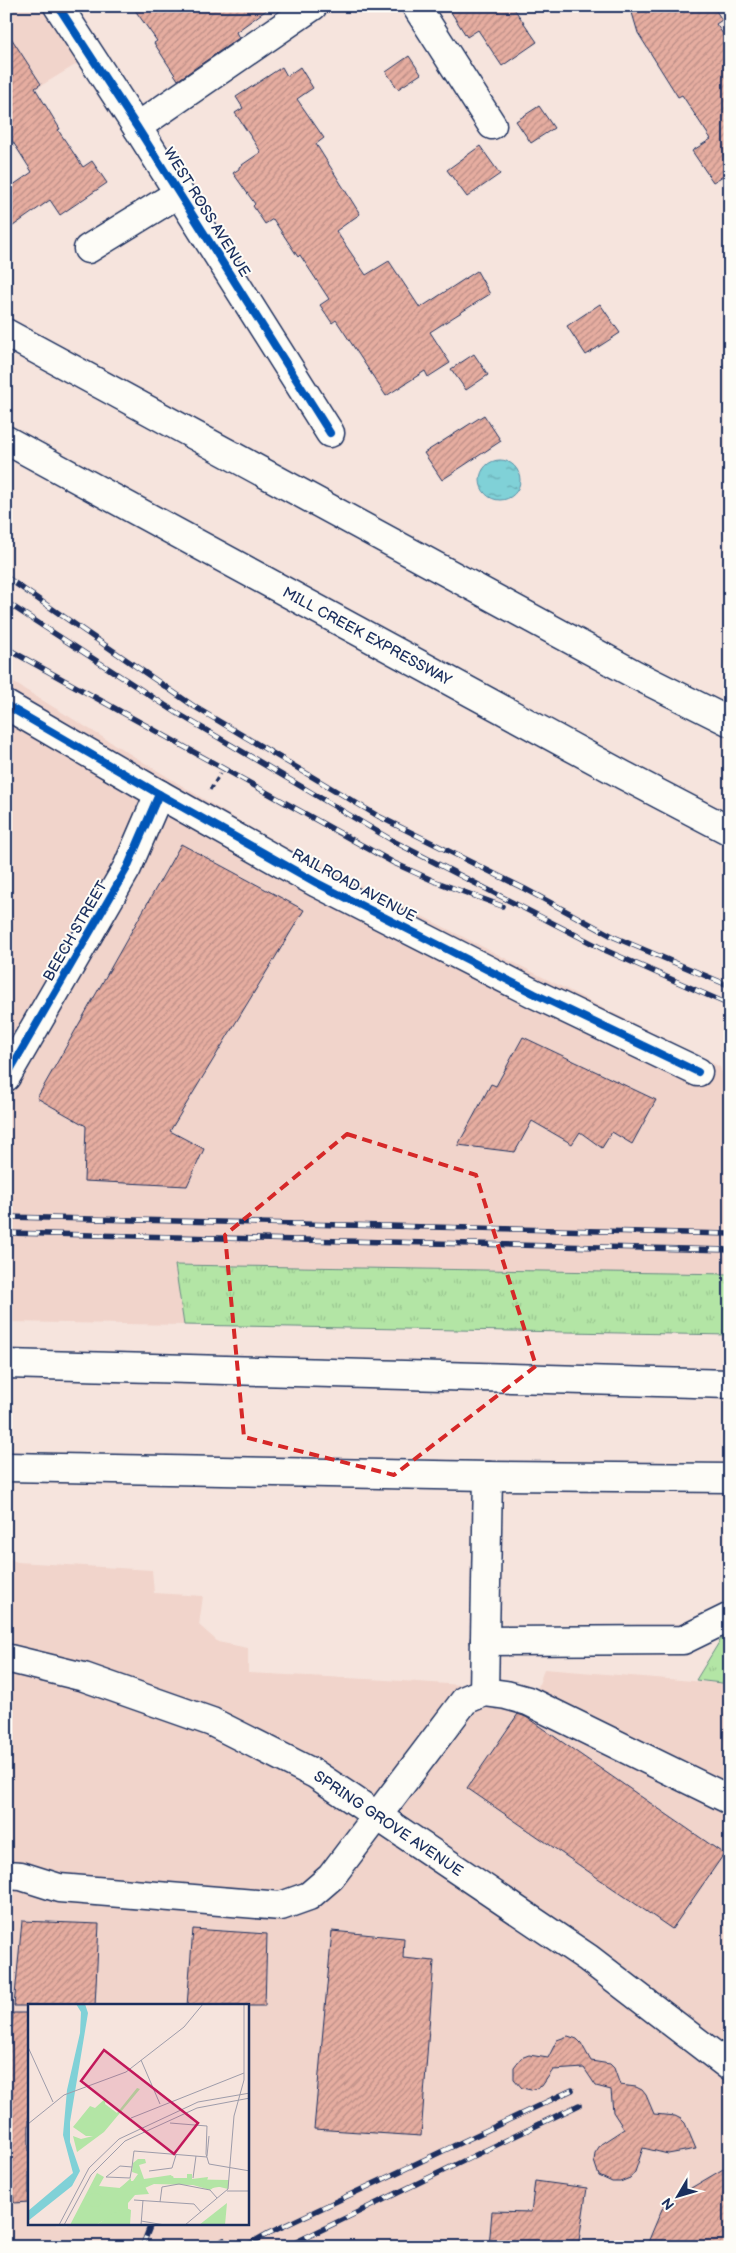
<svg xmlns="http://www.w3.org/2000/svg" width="736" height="2253" font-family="'Balsamiq Sans',sans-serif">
<defs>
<pattern id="grass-tufts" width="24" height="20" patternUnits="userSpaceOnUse" patternTransform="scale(1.25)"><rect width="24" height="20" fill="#b3e5a5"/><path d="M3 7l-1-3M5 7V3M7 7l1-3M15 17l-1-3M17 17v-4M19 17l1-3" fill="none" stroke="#99c590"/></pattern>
<pattern id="water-ripples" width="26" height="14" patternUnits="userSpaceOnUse" patternTransform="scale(1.25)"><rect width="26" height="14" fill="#80d1d7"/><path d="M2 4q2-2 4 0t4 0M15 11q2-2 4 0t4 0" fill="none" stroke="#68aab2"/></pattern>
<pattern id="building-hatch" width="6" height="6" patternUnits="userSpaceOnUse" patternTransform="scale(1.25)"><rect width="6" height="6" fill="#e6ada0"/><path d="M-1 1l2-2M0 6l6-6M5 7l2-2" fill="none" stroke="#ba8d86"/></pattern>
</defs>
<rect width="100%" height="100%" fill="#f6e4dd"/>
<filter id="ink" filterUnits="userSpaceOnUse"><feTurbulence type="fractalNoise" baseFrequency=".02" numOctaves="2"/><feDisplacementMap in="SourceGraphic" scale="10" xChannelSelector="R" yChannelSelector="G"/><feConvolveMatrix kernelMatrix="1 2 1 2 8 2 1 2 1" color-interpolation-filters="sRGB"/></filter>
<g filter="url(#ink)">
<g fill="#f1d4cb" fill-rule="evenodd">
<path d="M6 6H58L90 56 6 107Z"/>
<path d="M6 678 264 836 720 1067 730 1096V1274L176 1265 184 1325 6 1322Z"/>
<path d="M6 1557 17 1562 152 1570 154 1593 203 1596 199 1625 218 1642 248 1648V1673L386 1680 537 1690 544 1669 730 1684V2247H6ZM29 2006H248V2224H29Z"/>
</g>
<g fill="url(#grass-tufts)" stroke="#678a82">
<path d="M175 1265 730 1274V1335L184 1325Z"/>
<path d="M730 1636V1684L696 1680 721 1639Z"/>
</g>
<circle fill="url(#water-ripples)" stroke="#5890a7" cx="500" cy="480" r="20"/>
<g fill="url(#building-hatch)" stroke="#1b2f5e">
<path d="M132 6H272L236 32 239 38 178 80 154 43 157 41Z"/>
<path d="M447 6H514L513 7 537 42 502 66 478 30 467 37Z"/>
<path d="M630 6H713L722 20 716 24 730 44V172L713 182 692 151 711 139 682 95 678 97 638 33Z"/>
<path d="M6 30 41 84 35 88 60 129 58 130 83 167 92 161 107 183 60 215 50 200 6 231V190L32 172 6 131Z"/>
<path d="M409 56 421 74 398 89 386 72Z"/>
<path d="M282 67 287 76 300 67 313 88 297 99 324 138 316 144 360 214 336 231 366 275 389 261 420 308 477 271 490 294 430 332 450 363 428 377 425 371 386 396 336 320 332 323 320 305 329 299 300 255 298 257 273 219 265 224 253 206 255 204 233 173 239 169V167L261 152 235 113 243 108 236 97Z"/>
<path d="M539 106 554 128 531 143 516 121Z"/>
<path d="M480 146 500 174 467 197 447 170Z"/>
<path d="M600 304 620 333 586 355 567 326Z"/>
<path d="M474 354 488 375 466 390 451 369Z"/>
<path d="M484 415 501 441 442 480 424 453Z"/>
<path d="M181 844 304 910 170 1131 204 1149 187 1186 84 1181 86 1126 37 1098Z"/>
<path d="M523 1037 656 1100 632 1144 612 1132 602 1148 580 1132 572 1144 532 1121 515 1152 458 1145 491 1084 496 1086Z"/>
<path d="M518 1714 526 1717 724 1854 672 1929 467 1788Z"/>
<path d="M22 1921 99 1924 95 2006H14Z"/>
<path d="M193 1929 267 1934 265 2006H187Z"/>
<path d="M332 1931 404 1938 403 1958 434 1961 421 2136 314 2129Z"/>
<path d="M13 2013H29V2202L14 2203 6 2138V2081Z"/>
<path d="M568 2036 577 2039 581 2043 591 2061 610 2064 614 2068 620 2085 636 2087 642 2090 646 2095 654 2114 675 2116 681 2119 685 2123 696 2149 668 2154 643 2148 635 2172 630 2178 620 2182H612L599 2176 594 2161 595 2153 601 2144 624 2129 613 2112 611 2090 596 2086 584 2068 553 2070 542 2086 531 2090 522 2088 514 2079V2067L521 2058 529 2055 548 2058 557 2040Z"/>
<path d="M730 2165V2247H646L662 2209 669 2201Z"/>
<path d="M535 2181 587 2188 578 2247H489L492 2211 531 2212Z"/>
</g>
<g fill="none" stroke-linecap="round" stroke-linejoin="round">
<g stroke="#1b2f5e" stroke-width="31">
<g id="minor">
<path d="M58 6 137 127 330 433"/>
<path d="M416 6 492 125"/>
<path d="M137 127 313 6"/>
<path d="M88 249 179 193"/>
<path d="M6 705 159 794 317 883 535 994 698 1072"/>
<path d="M6 1077 127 868 159 794"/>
<path d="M6 1364 730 1384"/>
<path d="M6 1467 488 1476 730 1478"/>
<path d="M485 1641 683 1640 730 1617"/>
<path d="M484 1692 488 1476"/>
<path d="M6 1875 21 1876 59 1888 281 1906 309 1896 331 1877 465 1700 484 1692 506 1695 528 1701 730 1800"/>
</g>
</g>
<g stroke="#1b2f5e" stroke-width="31">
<g id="major">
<path id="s1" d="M6 1658 84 1677 212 1722 315 1774 588 1958 730 2067"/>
</g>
</g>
<g stroke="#1b2f5e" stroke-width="31">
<g id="highway">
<path d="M6 333 636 675 730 722"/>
<path id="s2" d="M6 440 623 775 730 831"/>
</g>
</g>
<path stroke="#1b2f5e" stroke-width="3" stroke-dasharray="5 4" stroke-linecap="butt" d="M210 790 220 774"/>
<use href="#minor" stroke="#fdfcf7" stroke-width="28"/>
<use href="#major" stroke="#fdfcf7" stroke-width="28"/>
<use href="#highway" stroke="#fdfcf7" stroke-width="28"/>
<g stroke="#1b2f5e" stroke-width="5.5">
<g id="rail">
<path d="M6 577 195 707 378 816 525 889 614 937 730 986"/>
<path d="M6 602 177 713 395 842 607 951 730 1005"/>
<path d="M6 648 394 863 434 881 502 906"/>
<path d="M6 1217 730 1234"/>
<path d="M6 1233 730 1250"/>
<path d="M142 2247 151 2224"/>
<path d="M212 2247 224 2240"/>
<path d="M244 2247 269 2233 572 2090"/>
<path d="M286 2247 579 2105"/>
</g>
</g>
<use href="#rail" stroke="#fdfcf7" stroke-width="4" stroke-dasharray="11" stroke-linecap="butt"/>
<g stroke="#fdfcf7" stroke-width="11">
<g id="cycleway">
<path d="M58 6 137 127 330 433"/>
<path d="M6 705 159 794 317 883 535 994 698 1072"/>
<path d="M6 1077 127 868 159 794"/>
</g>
</g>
<use href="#cycleway" stroke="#0057b8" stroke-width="8"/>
</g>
</g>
<path fill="none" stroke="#d62828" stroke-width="4" stroke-dasharray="10 6" stroke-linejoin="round" d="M347 1134 476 1175 536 1366 394 1475 244 1437 225 1235Z"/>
<g text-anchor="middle" stroke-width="4" stroke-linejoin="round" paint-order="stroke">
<g font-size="15" fill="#1b2f5e" stroke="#fdfcf7">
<text transform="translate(207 212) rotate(58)" y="5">WEST ROSS AVENUE</text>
<text dy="5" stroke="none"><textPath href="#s2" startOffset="411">MILL CREEK EXPRESSWAY</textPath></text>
<text transform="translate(354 885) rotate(28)" y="5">RAILROAD AVENUE</text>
<text transform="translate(75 931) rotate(-60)" y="5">BEECH STREET</text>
<text dy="5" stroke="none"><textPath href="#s1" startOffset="420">SPRING GROVE AVENUE</textPath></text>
</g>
</g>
<g transform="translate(28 2004)">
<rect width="221" height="221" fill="#f6e4dd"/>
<path d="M109 84 112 85 76 128 49 148 45 132 53 135 65 132H58L45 123 62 102 67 104 78 94 77 100 89 109Z" fill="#b3e5a5"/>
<path d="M110 155H117L118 159 111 161 116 175 143 171 145 174H159V170H164V175L180 173 179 177 197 182 184 184 164 179 132 178 116 181 121 190 107 191 100 199V207L79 216 42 221 101 177H105L110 170 104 168 105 159Z" fill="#b3e5a5"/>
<path d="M96 203 103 206 102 221H68Z" fill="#b3e5a5"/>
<path d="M69 169 76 173 71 182 92 184 103 174V183L145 172 146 175 201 176 200 185 188 182 182 186 165 181 126 180 103 190 96 203 68 221H42ZM199 199 197 221H171Z" fill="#b3e5a5"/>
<path d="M60 196a7 7 0 1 1 14 0a7 7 0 1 1-14 0Z" fill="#b3e5a5"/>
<path d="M48 0H57L60 9 42 118V138L52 167 44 182 0 217V207L45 169 35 131 39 86 52 29 53 8Z" fill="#80d1d7"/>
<path fill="none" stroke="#9e9caa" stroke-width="1" d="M0 43 25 98M113 56 132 100M103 114 216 69M142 119 179 122M0 120 36 91 98 68 156 23 175 0M179 122 178 150 181 160 222 167M179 152 181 132M92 162 104 163 102 174 78 173ZM104 163 106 147 179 153M121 167 144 164 148 151M165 174 168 152M199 187H222M106 196 166 200 173 208M132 198 134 183 151 180 182 186 189 194M113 217 137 221M31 221 61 164 91 135 170 98 222 89M36 221 63 171 97 137 169 104 222 94M113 221 115 196M157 221 200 185 206 112 216 76V0"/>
<path fill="#c2185b" fill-opacity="0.15" stroke="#c2185b" stroke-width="2.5" d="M76 46 170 119 146 150 53 77Z"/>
<rect width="221" height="221" fill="none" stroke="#1b2f5e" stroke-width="2.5"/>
</g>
<rect width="736" height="2253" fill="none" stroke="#fdfcf7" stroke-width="25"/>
<rect x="12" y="12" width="711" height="2228" fill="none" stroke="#1b2f5e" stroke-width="2" filter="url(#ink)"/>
<g transform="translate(678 2196) rotate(232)" stroke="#fdfcf7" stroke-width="4" paint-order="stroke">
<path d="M0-4L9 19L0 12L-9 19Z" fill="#1b2f5e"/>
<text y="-8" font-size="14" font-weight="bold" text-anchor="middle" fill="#1b2f5e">N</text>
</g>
</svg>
